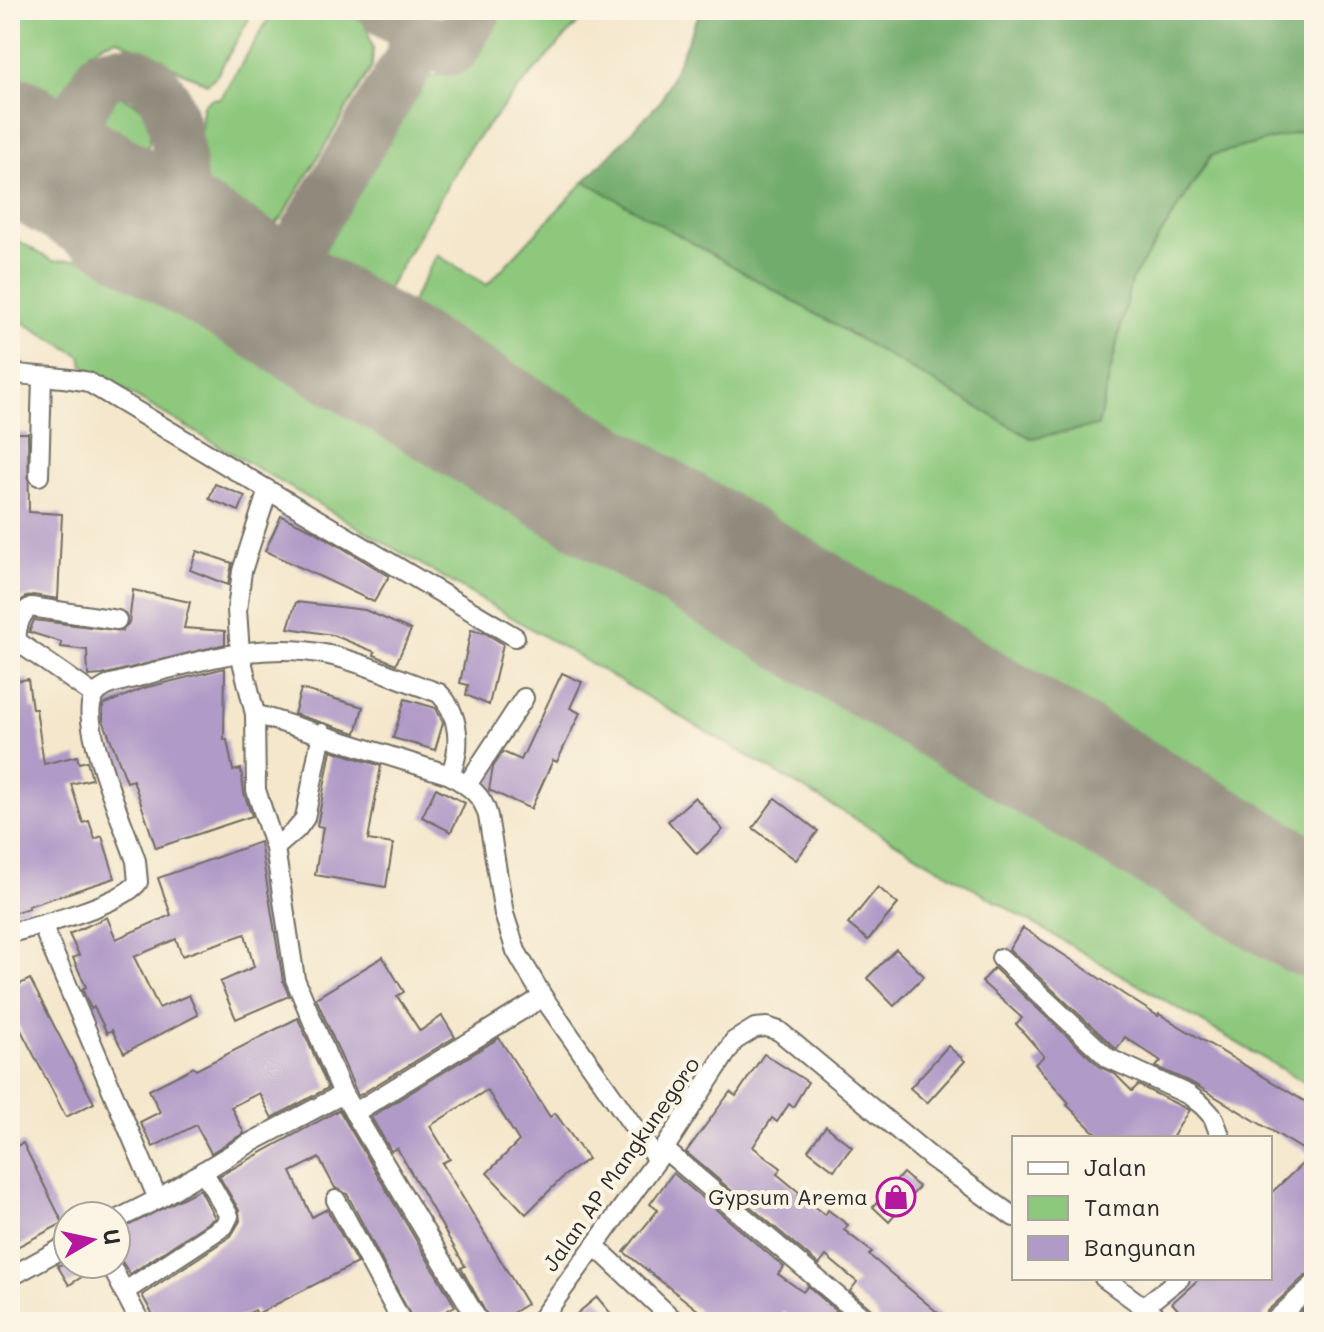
<svg xmlns="http://www.w3.org/2000/svg" width="1324" height="1332" font-family="Mali,sans-serif">
<rect width="100%" height="100%" fill="#fcf5e5"/>
<filter id="ink" filterUnits="userSpaceOnUse"><feTurbulence type="fractalNoise" baseFrequency=".0125" numOctaves="2"/><feDisplacementMap in="SourceGraphic" scale="16" xChannelSelector="R" yChannelSelector="G"/><feConvolveMatrix kernelMatrix="1 2 1 2 8 2 1 2 1" color-interpolation-filters="sRGB"/></filter>
<filter id="wash" filterUnits="userSpaceOnUse"><feTurbulence type="fractalNoise" baseFrequency=".006" numOctaves="4" result="noise"/><feDisplacementMap in="SourceGraphic" scale="32" xChannelSelector="R" yChannelSelector="G"/><feGaussianBlur stdDeviation="1.8" result="paint"/><feColorMatrix in="noise" values="0 0 0 0 0 0 0 0 0 0 0 0 0 0 0 0 0 1.4 0 .05"/><feComposite in="paint" operator="in"/></filter>
<g filter="url(#wash)">
<rect width="100%" height="100%" fill="#f4e7cc"/>
<g fill="#8dc87d" stroke="#5c7a54" stroke-width="2">
<path d="M10 10H254L217 75 207 84 117 39 102 44 89 52 44 124 10 104Z"/>
<path d="M274 10H343L365 23 373 48 372 67 281 219C249 244 238 238 205 219L198 165 203 105 211 99 221 98Z"/>
<path d="M488 10H586L580 21 518 89 469 148 380 302C362 309 355 307 339 298 313 282 309 269 315 240L403 93C418 79 430 75 450 74Z"/>
<path d="M121 96C128 100 137 103 142 109 156 125 153 166 124 160 113 157 101 146 92 140 92 120 100 99 121 96Z"/>
<path d="M1314 128V872L412 340 405 325V314L437 255 487 285 585 181 1031 438 1098 426 1131 281 1212 155Z"/>
<path d="M10 236 53 261 137 257 1314 951V1088L83 366 81 356 10 315Z"/>
</g>
<path fill="#72ac6c" stroke="#4e6c4c" stroke-width="2" d="M701 10H1314V128L1211 155 1131 281 1098 426 1031 438 585 181 661 101Z"/>
<g fill="none" stroke-linecap="round" stroke-linejoin="round">
<g stroke="#90897c" stroke-width="52">
<path d="M411 58 424 46 433 42 448 50 454 48 476 10"/>
<path d="M48 165 101 75C192 46 180 193 182 244"/>
<path d="M286 266 411 58C416 29 409 24 385 10"/>
<path d="M230 272C251 277 267 277 286 266L287 283 299 313"/>
</g>
<path stroke="#90897c" stroke-width="132" d="M10 142 1314 912"/>
</g>
<g id="blocks">
<g fill="#b09ac7">
<path d="M10 433H28L29 512 62 514 58 599 33 595 25 597 10 614Z"/>
<path d="M215 484 245 496 239 511 209 499Z"/>
<path d="M281 516 314 531 389 576 374 602 265 551Z"/>
<path d="M197 551 232 563 228 585 190 570Z"/>
<path d="M133 590 190 602 184 628 225 631V644L102 675 88 676 87 650 61 647V642L29 632 34 620 122 631 129 623Z"/>
<path d="M296 602 365 610 411 630 396 664 374 655 375 652 333 635 288 628Z"/>
<path d="M471 630 485 633 503 644 489 705 466 695 468 685 460 683Z"/>
<path d="M225 668 224 740H227L233 771 241 769 244 793 252 816 156 848 133 780 127 782 103 720V705L144 688Z"/>
<path d="M562 673 582 682 570 708 580 713 557 762 553 760 531 809 489 790 493 767 503 752 521 760Z"/>
<path d="M28 679 32 709H36L44 764 77 756 79 763 87 761 92 779 71 784 83 823 89 821 95 839 102 836 115 878 28 906 29 908 10 914V682Z"/>
<path d="M301 689 363 707 356 733 294 714Z"/>
<path d="M405 699 436 708 443 723 435 750 393 738Z"/>
<path d="M331 750 381 766 368 840 393 844 386 887 315 875 323 827 317 826Z"/>
<path d="M436 788 465 803 451 832 422 817Z"/>
<path d="M695 797 723 830 697 854 668 821Z"/>
<path d="M775 798 818 831 796 860 753 828Z"/>
<path d="M260 842 283 981 289 996 236 1019 220 982 254 967 245 934 182 956 176 939 134 957 159 1008 189 995 198 1015 124 1053 112 1030 107 1033 94 1007 91 1009 82 989 86 987 73 958 79 955 69 934 107 917 116 939 171 915 158 878Z"/>
<path d="M878 887 898 904 868 940 848 924Z"/>
<path d="M1023 928 1128 997 1158 1016 1159 1014 1314 1107V1272L1306 1275 1265 1313 1261 1322H1189L1172 1303 1200 1278H1270V1194L1312 1155 1194 1084 1156 1067 1161 1061 1125 1037 1117 1049 1115 1048 1009 949Z"/>
<path d="M896 949 924 976 894 1006 867 978Z"/>
<path d="M383 957 404 992 397 996 420 1031 442 1016 455 1037 358 1096 316 998Z"/>
<path d="M994 968 1100 1067 1115 1074 1132 1091 1138 1085 1189 1110 1172 1138H1106L1092 1130 1067 1105 1069 1103 1035 1064 1044 1056 1016 1024 1022 1018 982 982Z"/>
<path d="M30 979 94 1103 66 1117 10 1009V989Z"/>
<path d="M298 1018 328 1088 272 1118 259 1093 231 1107 244 1133 211 1153 196 1125 153 1147 140 1122 160 1112 149 1090 194 1067 196 1070Z"/>
<path d="M499 1038 550 1117 555 1113 588 1159 565 1175 526 1214 487 1173 519 1141 487 1090 430 1126 450 1159 442 1163 527 1304 497 1322H491L461 1268 465 1266 397 1148 391 1151 371 1117Z"/>
<path d="M948 1046 965 1061 927 1103 910 1088Z"/>
<path d="M764 1054 808 1082 793 1107 789 1104 777 1122 772 1118 753 1147 781 1168 777 1174 800 1193 798 1195 825 1215 828 1210 848 1225 844 1230 872 1252 869 1255 949 1322H880L876 1313 850 1291 857 1282 826 1256 819 1265 817 1263 686 1152 730 1092 736 1096Z"/>
<path d="M339 1110 455 1306 427 1322H414L347 1194 335 1188 319 1158 291 1172 312 1217 327 1209 357 1263 257 1314 255 1310 230 1322H157L142 1295 231 1236 240 1221 239 1210 219 1176Z"/>
<path d="M826 1126 852 1147 834 1170 808 1150Z"/>
<path d="M23 1143 63 1223 17 1247 10 1232V1149Z"/>
<path d="M673 1173 784 1267 778 1274 803 1292 808 1286 849 1322H798L783 1312 776 1322H713L624 1252 658 1210 650 1204Z"/>
<path d="M903 1173 919 1187 889 1222 873 1207Z"/>
<path d="M200 1189 215 1218 130 1274 116 1253V1232Z"/>
<path d="M68 1264H98L99 1266 69 1285 57 1265Z"/>
<path d="M597 1297 618 1322H567Z"/>
<path d="M1314 1300V1322H1291Z"/>
</g>
</g>
</g>
<g filter="url(#ink)">
<use href="#blocks" fill-opacity="0" stroke="#716d63" stroke-width="2"/>
<g fill="none" stroke-linecap="round" stroke-linejoin="round">
<g stroke="#716d63" stroke-width="22">
<g id="minor">
<path d="M10 373C36 377 63 376 88 382L268 490 242 571 237 610 240 653 255 714 256 790 275 848 295 979 343 1094 479 1322"/>
<path d="M39 476 42 378"/>
<path d="M268 490 515 637"/>
<path d="M94 695 18 642C14 631 21 612 31 607L117 620"/>
<path d="M255 714 450 775C469 786 483 795 488 816L504 914 516 951 543 997 657 1160"/>
<path d="M467 785 524 698"/>
<path d="M275 848 297 829 305 818 322 733"/>
<path d="M42 925 158 1199"/>
<path d="M10 933C38 926 123 904 138 882L136 861C125 828 85 735 91 705 93 693 101 689 111 684 181 667 256 638 329 655 366 663 403 681 439 693 460 714 462 748 450 775"/>
<path d="M1001 958 1108 1058 1189 1095 1203 1106 1213 1117 1221 1138"/>
<path d="M354 1113 543 997"/>
<path d="M664 1149 868 1322"/>
<path d="M336 1200 402 1322"/>
<path d="M116 1220 158 1199 248 1144 343 1094"/>
<path d="M595 1246 676 1322"/>
<path d="M110 1264 140 1322"/>
<path d="M10 1277 68 1245"/>
<path d="M1104 1278 1164 1322"/>
<path d="M124 1292 224 1226 229 1216 203 1171"/>
<path d="M1145 1306 1180 1278"/>
<path d="M539 1322 657 1160 734 1041 755 1028 767 1027 779 1031 933 1159 1014 1217"/>
<path d="M1273 1322 1314 1284"/>
</g>
</g>
<use href="#minor" stroke="#fff" stroke-width="18"/>
</g>
</g>
<defs>
<g id="shop-ring" transform="scale(2)"><circle r="9.5" fill="#fcf5e5" stroke="#b5179e" stroke-width="1.5"/><path d="M-5-2.5h2.3a2.7 3.5 0 0 1 5.4 0H5L5.5 6h-11ZM-1.5-2.5h3a1.5 2.3 0 0 0-3 0Z" fill="#b5179e"/></g>
</defs>
<g fill-rule="evenodd">
<use href="#shop-ring" x="896" y="1197"/>
</g>
<g text-anchor="middle" stroke-width="8" stroke-linejoin="round" paint-order="stroke">
<g font-size="22" fill="#2b2b2b" stroke="#fcf5e5">
<text transform="translate(621 1164) rotate(-55)" y="8">Jalan AP Mangkunegoro</text>
</g>
<g font-size="22" fill="#2b2b2b" stroke="#fcf5e5" text-anchor="end">
<text x="868" y="1205">Gypsum Arema</text>
</g>
</g>
<rect width="1324" height="1332" fill="none" stroke="#fcf5e5" stroke-width="40"/>
<rect x="1012" y="1136" width="260" height="144" fill="#fcf5e5" stroke="#a8a49b" stroke-width="2"/>
<rect x="1028" y="1162" width="40" height="12" fill="#ffffff" stroke="#a8a49b" stroke-width="2"/>
<text x="1084" y="1176" font-size="24" fill="#2b2b2b">Jalan</text>
<rect x="1028" y="1196" width="40" height="24" fill="#8dc87d" stroke="#a8a49b" stroke-width="2"/>
<text x="1084" y="1216" font-size="24" fill="#2b2b2b">Taman</text>
<rect x="1028" y="1236" width="40" height="24" fill="#b09ac7" stroke="#a8a49b" stroke-width="2"/>
<text x="1084" y="1256" font-size="24" fill="#2b2b2b">Bangunan</text>
<g transform="translate(92 1240) rotate(81)"><circle r="38" fill="#fcf5e5" stroke="#a8a49b" stroke-width="2"/>
<path d="M0-6L14 30L0 20L-14 30Z" fill="#b5179e"/>
<text y="-12" font-size="22" font-weight="bold" text-anchor="middle" fill="#2b2b2b">U</text>
</g>
</svg>
